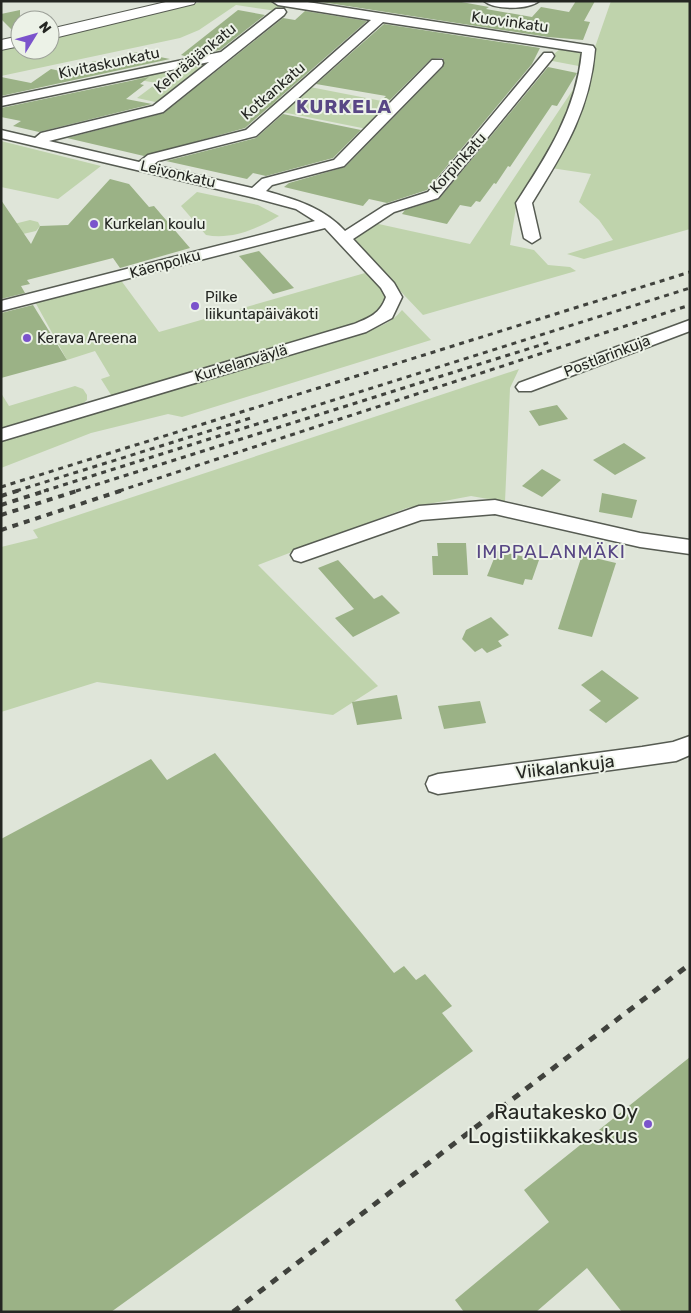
<svg xmlns="http://www.w3.org/2000/svg" width="691" height="1313" font-family="Rubik,sans-serif">
<rect width="100%" height="100%" fill="#dfe5d9"/>
<g fill="#bfd3ac">
<path d="M205 1H262L286 4 277 11 236 5 199 30 180 38 1 76V50L20 45V50H50V38Z"/>
<path d="M611 1H690V229L584 259 567 254 613 240 599 220 579 202 591 174 551 168 568 143 592 75 594 50Z"/>
<path d="M561 48 578 50 584 55V67L547 60Z"/>
<path d="M213 60 187 82 284 102 276 109 178 89 160 103 137 98 157 83 127 78Z"/>
<path d="M584 73V79L554 141 517 201 510 245 534 250 548 265 570 267 576 271 423 315 351 239 374 223 470 244Z"/>
<path d="M310 87 392 103 367 129 282 112Z"/>
<path d="M1 141 101 166 58 199 1 187Z"/>
<path d="M197 192 258 205 279 216C257 229 231 240 206 235L181 206Z"/>
<path d="M30 220 38 222 40 226 36 231 23 234 14 224Z"/>
<path d="M365 273 386 292V306L375 318 113 398 101 379 110 376 95 351 67 360 34 300 120 279 159 332Z"/>
<path d="M402 310 431 340 182 417 168 414 91 433 1 468V441L360 334C376 328 391 324 402 310Z"/>
<path d="M519 369 510 388 505 502 471 496 407 508 258 565 378 686 333 715 97 682 1 712V547L38 538 33 530Z"/>
<path d="M75 386 83 389 87 395V400L81 405 1 429V393L9 406Z"/>
</g>
<g fill="#9bb286">
<path d="M315 1H456L489 7 486 9 532 17 541 7 569 12 576 1H595L584 21 590 22 583 40 548 37Z"/>
<path d="M20 10V34L17 35 1 19V14Z"/>
<path d="M238 10 265 15 220 50 188 57 181 55Z"/>
<path d="M305 11 367 21 245 128 144 156 67 138 164 113 283 18 295 20Z"/>
<path d="M384 24 540 48 532 64 427 190 387 203 369 199 363 206 284 187 289 183 345 167 443 67V58L431 59 390 100 384 98 386 96 316 84Z"/>
<path d="M135 52 170 59 1 96V77L31 83 51 69 74 74 93 61 117 66Z"/>
<path d="M548 67 577 73 557 106 552 105 510 167 508 166 496 184 494 183 480 202 476 201 471 207 460 205 447 224 402 214 405 210 439 199Z"/>
<path d="M149 77 140 84 144 85 126 99 152 104 39 132 13 126 21 121 1 117V108Z"/>
<path d="M283 114 361 130 333 158 266 176 253 173 247 179 166 161 256 138Z"/>
<path d="M110 179 129 184 149 207 154 206 190 248 120 268 113 258 27 280 30 284 21 286 25 293 1 299V200L31 244 40 226 68 225Z"/>
<path d="M259 251 294 288 273 294 239 256Z"/>
<path d="M33 305 67 360 1 378V313Z"/>
<path d="M557 405 568 419 539 426 529 411Z"/>
<path d="M624 443 646 458 615 475 593 460Z"/>
<path d="M542 469 561 480 542 497 522 486Z"/>
<path d="M602 493 637 500 632 518 599 512Z"/>
<path d="M437 543H466L468 575H433L432 556H438Z"/>
<path d="M497 551 539 560 532 580 525 579 523 585 487 576Z"/>
<path d="M582 555 616 563 592 637 558 629Z"/>
<path d="M338 560 374 599 382 595 400 613 353 637 335 618 354 609 318 568Z"/>
<path d="M491 617 509 635 498 641 502 646 487 653 482 648 475 652 462 639 466 630Z"/>
<path d="M602 670 639 698 606 723 589 710 601 701 581 685Z"/>
<path d="M397 695 402 719 357 725 352 702Z"/>
<path d="M480 701 486 723 444 729 438 706Z"/>
<path d="M215 753 394 973 404 966 416 980 425 974 452 1006 442 1013 473 1051 111 1312H1V839L151 759 167 780Z"/>
<path d="M690 1057V1312H622L587 1268 536 1312H464L455 1300 549 1222 524 1190Z"/>
</g>
<g fill="none" stroke-linecap="round" stroke-linejoin="round">
<g stroke="#565b52" stroke-width="3">
<g id="street">
<path d="M272 1H301L593 46 595 49C590 111 564 151 532 203L540 238 532 243 524 238 516 203C548 154 576 111 582 52L383 22 256 136 158 161 153 165 252 188 262 179 334 160 432 60H442L443 63 442 66 344 166 272 185 266 191C296 200 323 207 345 231L384 206 428 192 544 53H552L554 56 552 59 438 198 394 212 353 239 394 283 402 297 392 318 366 332 1 441V429L354 324C369 318 380 314 386 297L381 288 325 228 1 311V301L315 221 296 209 251 197 1 138V130L35 138 41 133 153 106 209 62 1 106V98L221 52 276 9H284L286 12 284 15 163 112 49 141 139 162 148 155 246 130 371 20 278 5Z"/>
<path d="M484 1H539C529 10 494 10 484 1Z"/>
<path d="M690 320V331L531 391H519L516 387 519 383Z"/>
<path d="M495 500 640 533 690 540V554L640 547 495 514 421 520 301 562 294 560 291 555 294 550 419 506Z"/>
<path d="M690 736V755L676 761 438 794 429 791 426 784 429 777 438 774 642 747 673 742Z"/>
</g>
</g>
<g stroke="#565b52" stroke-width="2">
<g id="secondary">
<path d="M170 1H196L194 4 50 39V29Z"/>
<path d="M20 36V46L1 50V40Z"/>
</g>
</g>
<use href="#street" fill="#fff" fill-rule="evenodd"/>
<use href="#secondary" fill="#fff" fill-rule="evenodd"/>
<g stroke="#40423d" stroke-width="3" stroke-dasharray="5 5" stroke-linecap="butt">
<path d="M1 487 690 272"/>
<path d="M16 491 254 417"/>
<path d="M44 491 690 288"/>
<path d="M76 491 550 342"/>
<path d="M119 491 690 305"/>
</g>
<g stroke="#40423d" stroke-width="4" stroke-dasharray="6 6" stroke-linecap="butt">
<path d="M1 496 20 490"/>
<path d="M1 505 48 490"/>
<path d="M1 515 80 490"/>
<path d="M1 530 123 490"/>
</g>
<path stroke="#40423d" stroke-width="5" stroke-dasharray="8 8" stroke-linecap="butt" d="M233 1312 690 964"/>
</g>
<g fill="#7b53cc" stroke="#ecf2e7" stroke-width="2">
<circle cx="94" cy="224" r="5"/>
<circle cx="195" cy="306" r="5"/>
<circle cx="27" cy="338" r="5"/>
<circle cx="648" cy="1124" r="5"/>
</g>
<g text-anchor="middle" stroke-width="4" stroke-linejoin="round" paint-order="stroke">
<g font-size="15" fill="#242622" stroke="#ecf2e7">
<text transform="translate(510 22) rotate(8)" y="5">Kuovinkatu</text>
<text transform="translate(195 58) rotate(-39)" y="5">Kehrääjänkatu</text>
<text transform="translate(109 63) rotate(-12)" y="5">Kivitaskunkatu</text>
<text transform="translate(273 91) rotate(-41)" y="5">Kotkankatu</text>
<text transform="translate(458 163) rotate(-48)" y="5">Korpinkatu</text>
<text transform="translate(178 174) rotate(13)" y="5">Leivonkatu</text>
<text transform="translate(165 264) rotate(-15)" y="5">Käenpolku</text>
<text transform="translate(607 356) rotate(-21)" y="5">Postlarinkuja</text>
<text transform="translate(241 363) rotate(-17)" y="5">Kurkelanväylä</text>
</g>
<g font-size="15" fill="#242622" stroke="#ecf2e7" text-anchor="start">
<text x="104" y="229">Kurkelan koulu</text>
<text x="205" y="302">Pilke<tspan x="205" dy="17">liikuntapäiväkoti</tspan></text>
<text x="37" y="343">Kerava Areena</text>
</g>
<g font-size="18" fill="#242622" stroke="#ecf2e7">
<text transform="translate(565 767) rotate(-7)" y="6">Viikalankuja</text>
</g>
<g font-size="19" font-weight="bold" letter-spacing="1" fill="#584785" stroke="#ecf2e7">
<text x="344" y="113">KURKELA</text>
</g>
<g font-size="19" letter-spacing="1" fill="#584785" stroke="#ecf2e7">
<text x="551" y="558">IMPPALANMÄKI</text>
</g>
<g font-size="21" fill="#242622" stroke="#ecf2e7" text-anchor="end">
<text x="638" y="1119">Rautakesko Oy<tspan x="638" dy="24">Logistiikkakeskus</tspan></text>
</g>
</g>
<rect width="691" height="1313" fill="none" stroke="#242622" stroke-width="5"/>
<g transform="translate(35 35) rotate(53)"><circle r="24" fill="#ecf2e7" stroke="#9ca098"/>
<path d="M0-4L9 19L0 12L-9 19Z" fill="#7b53cc"/>
<text y="-8" font-size="14" font-weight="bold" text-anchor="middle" fill="#242622">N</text>
</g>
</svg>
